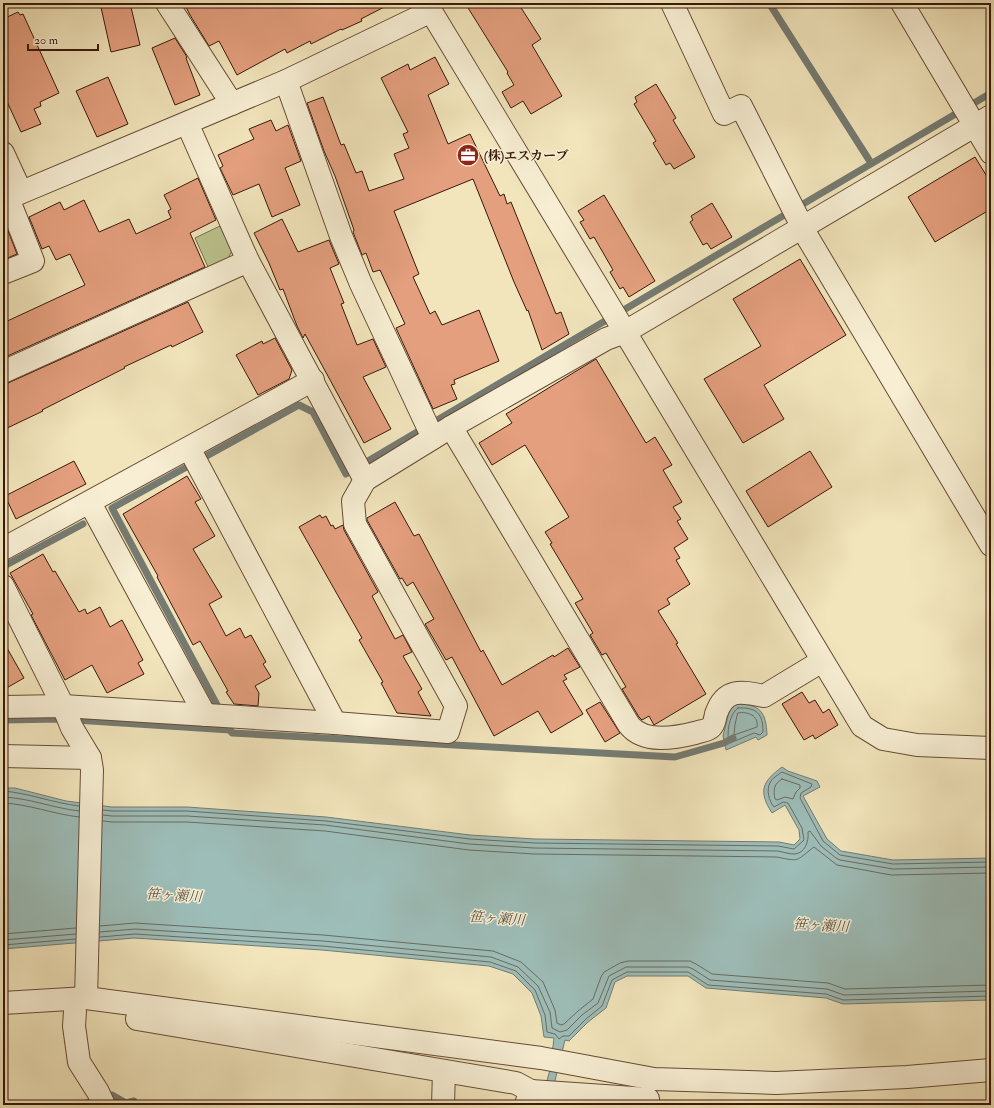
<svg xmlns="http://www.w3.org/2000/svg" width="994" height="1108" font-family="'IM FELL Double Pica','Noto Serif JP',serif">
<rect width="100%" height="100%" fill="#f2e5bc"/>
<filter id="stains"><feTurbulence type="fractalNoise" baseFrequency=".005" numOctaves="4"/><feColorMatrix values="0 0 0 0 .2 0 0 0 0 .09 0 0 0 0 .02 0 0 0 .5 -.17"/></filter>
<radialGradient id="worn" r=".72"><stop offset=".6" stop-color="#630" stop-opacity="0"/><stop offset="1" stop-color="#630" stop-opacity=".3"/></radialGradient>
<path fill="#bcc48f" stroke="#7a6e4c" d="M220 226 232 251 227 260 209 269 195 238Z"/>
<g fill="#9dbdb8" stroke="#757b72">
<path d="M737 704C761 704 766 713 767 735L758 740 756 737 726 750 723 736 730 708Z"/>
<path d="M782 767 788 771 817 781 820 787 803 796 827 839 841 851 893 860 991 858V1000L843 1004 826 998 706 988 688 976H627L615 982 606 1008 588 1022 569 1041 565 1040 549 1105H540L550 1070 554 1038 544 1037 541 1016 532 993 513 974 489 966 322 950 134 938 3 949V788H15L66 801 112 807H187L326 817 470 835 535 839 779 842 794 845 800 839 799 830 785 805 772 813C758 791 762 782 782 767Z"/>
</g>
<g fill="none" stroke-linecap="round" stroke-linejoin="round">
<g stroke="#6b6b60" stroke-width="1">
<path d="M738 708C757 707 763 714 763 732L760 735 754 733 730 743C725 736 730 712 738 708Z"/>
<path d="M738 713C748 711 759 716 757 727L734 735 735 725Z"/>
<path d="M782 779 800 785V788L796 792 793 799 785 797 777 800 775 799C773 789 774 784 782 779Z"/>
<path d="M3 791C29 793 53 803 79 806"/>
<path d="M3 797C29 798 53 808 79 811"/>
<path d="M3 803C28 804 53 814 79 817"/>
<path d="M103 810 112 811H187L326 821 470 839 535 843 778 846 794 849 804 840 802 828 788 803 783 802 774 807C769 801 766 790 770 783 772 778 778 775 782 772L812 784 811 787 801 793 800 798 823 841 840 855 893 864 991 862"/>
<path d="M103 815 112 816H187L325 825 469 844 534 848 778 851C783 852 789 854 794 854 805 854 809 841 808 832L810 831 821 846 836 858 840 860 893 869 991 867"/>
<path d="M103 821 112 822H187L325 831 469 850 534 854 777 857C801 862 795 861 814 847L837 865 891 875 991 873"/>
<path d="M100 926 135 923 323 935 493 951 521 962 543 982 555 1010 557 1023 561 1025 564 1024 578 1011 593 999 601 977 604 972 620 963 628 961H690L696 964 712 974 828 983 845 989 991 985"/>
<path d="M100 932 135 929 323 941 491 957 518 967 538 986 550 1012 552 1028 560 1032 567 1030 582 1015 598 1003 609 976 626 967H688L693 969 710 980 827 989 844 995 991 991"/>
<path d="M3 934 76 928"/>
<path d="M100 937 135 934 322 946 490 962 516 971 535 990 545 1015 547 1032 555 1034 559 1039 563 1036H569L586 1019 602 1006 612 980 627 972H688L708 985 826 994 843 1000 991 996"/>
<path d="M3 940 76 934"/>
<path d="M3 945 76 939"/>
</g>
<g stroke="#757b72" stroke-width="7">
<path d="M769 3 871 163"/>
<path d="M8 564 83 524"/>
<path d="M3 720 60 719 230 730"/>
<path d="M733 738 724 743 675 757 232 733 112 508 299 405 313 412 346 474 991 93"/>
<path d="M80 1105 112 1095 126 1103 134 1101 135 1105"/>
</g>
</g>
<g fill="#e49f7e" stroke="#391908">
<path d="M100 3H130L140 45 111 52Z"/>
<path d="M184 3H392L361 19 362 21 342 30 341 29 311 44 310 41 287 53 285 49 237 75 219 41 209 46 190 15Z"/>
<path d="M465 3H518L541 39 532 45 562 96 531 114 523 101 511 108 502 92 514 85 507 73 508 72Z"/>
<path d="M18 12 20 15 23 14 59 93 40 102 41 106 34 109 41 124 21 132 3 93V19Z"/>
<path d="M175 38 187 57 186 58 200 95 175 105 152 48Z"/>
<path d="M435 57 449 84 428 95 448 144 470 134 500 196 504 194 507 204 511 202 556 314 561 312 569 334 542 350 528 310 527 311 514 282 473 179 394 211 419 274 413 277 430 314 435 311 442 325 479 310 499 361 454 380 455 384 451 385 457 399 433 409 396 328 405 324 380 270 373 272 366 253 362 255 353 232 354 230 335 176 324 151 307 103 323 97 341 145 344 144 356 173 362 171 369 191 404 179 394 154 409 148 403 134 408 132 381 78 408 64 410 70Z"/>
<path d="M108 77 128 124 97 137 76 91Z"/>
<path d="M656 84 676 118 673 120 695 157 674 169 670 163 666 165 653 143 656 141 634 104 637 102 635 97Z"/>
<path d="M271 120 276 131 288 125 301 161 285 168 300 205 272 217 259 184 233 195 220 168 223 166 218 155 254 139 249 129Z"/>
<path d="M975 157 991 183V209L935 242 908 197Z"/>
<path d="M198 178 216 220 190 233 205 267 3 358V323L85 285 70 254 56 260 49 246 42 249 29 217 60 202 64 210 84 200 99 232 129 219 136 234 171 218 168 211 171 209 164 195Z"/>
<path d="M604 195 655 281 629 297 623 287 620 289 610 272 613 270 594 237 590 239 580 222 584 220 578 211Z"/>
<path d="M712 203 732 237 711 249 707 243 703 245 690 222 693 220 691 216Z"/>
<path d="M282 219 298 252 329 240 339 264 330 268 344 303 341 304 357 345 373 339 386 367 363 377 391 429 364 443 329 378 305 334 303 338 297 326 283 289 280 290 269 263 254 233Z"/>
<path d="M7 228 17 254 3 260V230Z"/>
<path d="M800 259 846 335 764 385 784 419 743 443 704 379 761 346 733 299Z"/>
<path d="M188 302 203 332 172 347 171 345 124 367 125 368 42 410 43 411 3 430V384L8 383Z"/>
<path d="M275 338 292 370 289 379 258 395 236 355 262 341 263 344Z"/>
<path d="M596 359 646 443 655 437 672 465 663 470 682 502 673 507 681 519 677 521 688 539 674 548 680 558 676 560 690 584 667 599 670 604 658 611 678 643 676 644 706 694 654 725 649 716 642 720 639 717 622 689 626 687 606 653 602 655 590 635 593 633 575 603 583 599 550 544 552 543 545 532 569 517 525 445 492 465 479 443 512 423 506 414Z"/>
<path d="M810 451 832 487 768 527 746 491Z"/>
<path d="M74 461 86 484 16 519 5 496Z"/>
<path d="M187 476 201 499 195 502 215 536 193 549 222 597 209 604 226 636 240 628 245 638 251 635 266 662 263 664 271 677 255 686 259 693 258 706 234 704 226 692 228 691 200 641 193 645 157 577 158 576 123 514Z"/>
<path d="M395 502 414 536 419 534 481 652 483 650 502 685 553 655 554 657 568 648 580 667 564 675 567 679 563 681 583 714 551 733 538 711 494 736 452 657 446 660 425 624 434 619 413 582 407 586 402 578 400 579 367 520V518Z"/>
<path d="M320 515 322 518 326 516 331 526 333 525 335 529 343 525 344 530 378 592 372 596 395 639 403 635 412 652 403 656 422 689 418 692 431 716 397 713 381 683 383 682 359 640 362 638 299 527Z"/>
<path d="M43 554 53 572 55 571 79 612 85 609 87 614 100 607 110 627 122 620 143 660 138 663 144 674 107 693 92 665 65 680 31 615 33 614 10 573Z"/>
<path d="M3 641 24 678 3 690Z"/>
<path d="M802 692 809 703 815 700 823 713 829 709 838 725 815 739 813 735 804 740 782 704Z"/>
<path d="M600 702 620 733 605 742 586 710Z"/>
</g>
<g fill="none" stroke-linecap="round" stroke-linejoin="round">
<g stroke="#674c35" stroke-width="24">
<g id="minor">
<path d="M167 3 232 104"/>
<path d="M672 3 724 114 741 106 808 238 991 545"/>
<path d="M902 3 991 153"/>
<path d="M286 81 341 236 361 284 433 438"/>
<path d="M187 123 248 261 365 480"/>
<path d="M3 153 21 192"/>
<path d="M3 273 33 261 8 198"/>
<path d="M3 372 248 261"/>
<path d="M451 427 629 725C644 744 675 738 695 733 700 731 706 731 710 728 714 725 715 719 716 714 725 688 741 691 764 696L822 661"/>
<path d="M189 448 335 723"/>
<path d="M90 503 205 715"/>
<path d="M3 549 313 380"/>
<path d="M3 586 63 706 72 728 90 758 92 770 86 998"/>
<path d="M3 707 63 706 335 723 448 732 456 706 355 524 353 501 365 480 451 427 606 339 625 332 862 726 883 739 917 745 991 748"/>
<path d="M3 756 90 758"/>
<path d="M3 1003 86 998 541 1058 654 1079 776 1083 907 1077 991 1070"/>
<path d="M75 1011 74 1026 79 1062 98 1092 104 1105"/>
<path d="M137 1019 516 1083 531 1091"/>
<path d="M526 1104 531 1091 648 1099"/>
<path d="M443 1105 444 1071"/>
</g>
</g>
<g stroke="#674c35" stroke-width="24">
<g id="tertiary">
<path d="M426 3 625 332 991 116"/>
<path d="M3 200 286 81 421 16 429 8"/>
</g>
</g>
<use href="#minor" stroke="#f7eed3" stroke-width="22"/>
<use href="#tertiary" stroke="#f7eed3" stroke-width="22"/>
</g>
<defs>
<g id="office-disc" transform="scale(1.15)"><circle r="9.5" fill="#8f2418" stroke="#f7eed3"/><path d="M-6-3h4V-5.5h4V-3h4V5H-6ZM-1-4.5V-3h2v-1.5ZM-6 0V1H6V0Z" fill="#fff"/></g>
</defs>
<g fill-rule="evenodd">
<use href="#office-disc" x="468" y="155"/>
</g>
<g text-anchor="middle" stroke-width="3" stroke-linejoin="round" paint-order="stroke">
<g font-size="13" font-weight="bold" fill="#391908" stroke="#f7eed3" text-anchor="start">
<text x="484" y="160">(株)エスカーブ</text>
</g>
<g font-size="14" font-style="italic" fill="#5c5246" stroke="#f7eed3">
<text transform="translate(174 895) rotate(3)" y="5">笹ヶ瀬川</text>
<text transform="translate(497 918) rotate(4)" y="5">笹ヶ瀬川</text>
<text transform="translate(821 925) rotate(3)" y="5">笹ヶ瀬川</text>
</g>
</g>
<rect width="994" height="1108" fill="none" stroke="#f2e5bc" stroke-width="16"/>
<rect x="4" y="4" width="986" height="1100" fill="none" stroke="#391908" stroke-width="2"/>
<rect x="8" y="8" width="978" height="1092" fill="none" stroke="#391908"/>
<path d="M28 44v6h70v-6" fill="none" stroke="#391908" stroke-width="2"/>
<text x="34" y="44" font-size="12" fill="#391908" stroke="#f7eed3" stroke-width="3" paint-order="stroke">20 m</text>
<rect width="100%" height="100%" filter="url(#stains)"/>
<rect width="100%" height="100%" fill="url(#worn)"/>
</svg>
